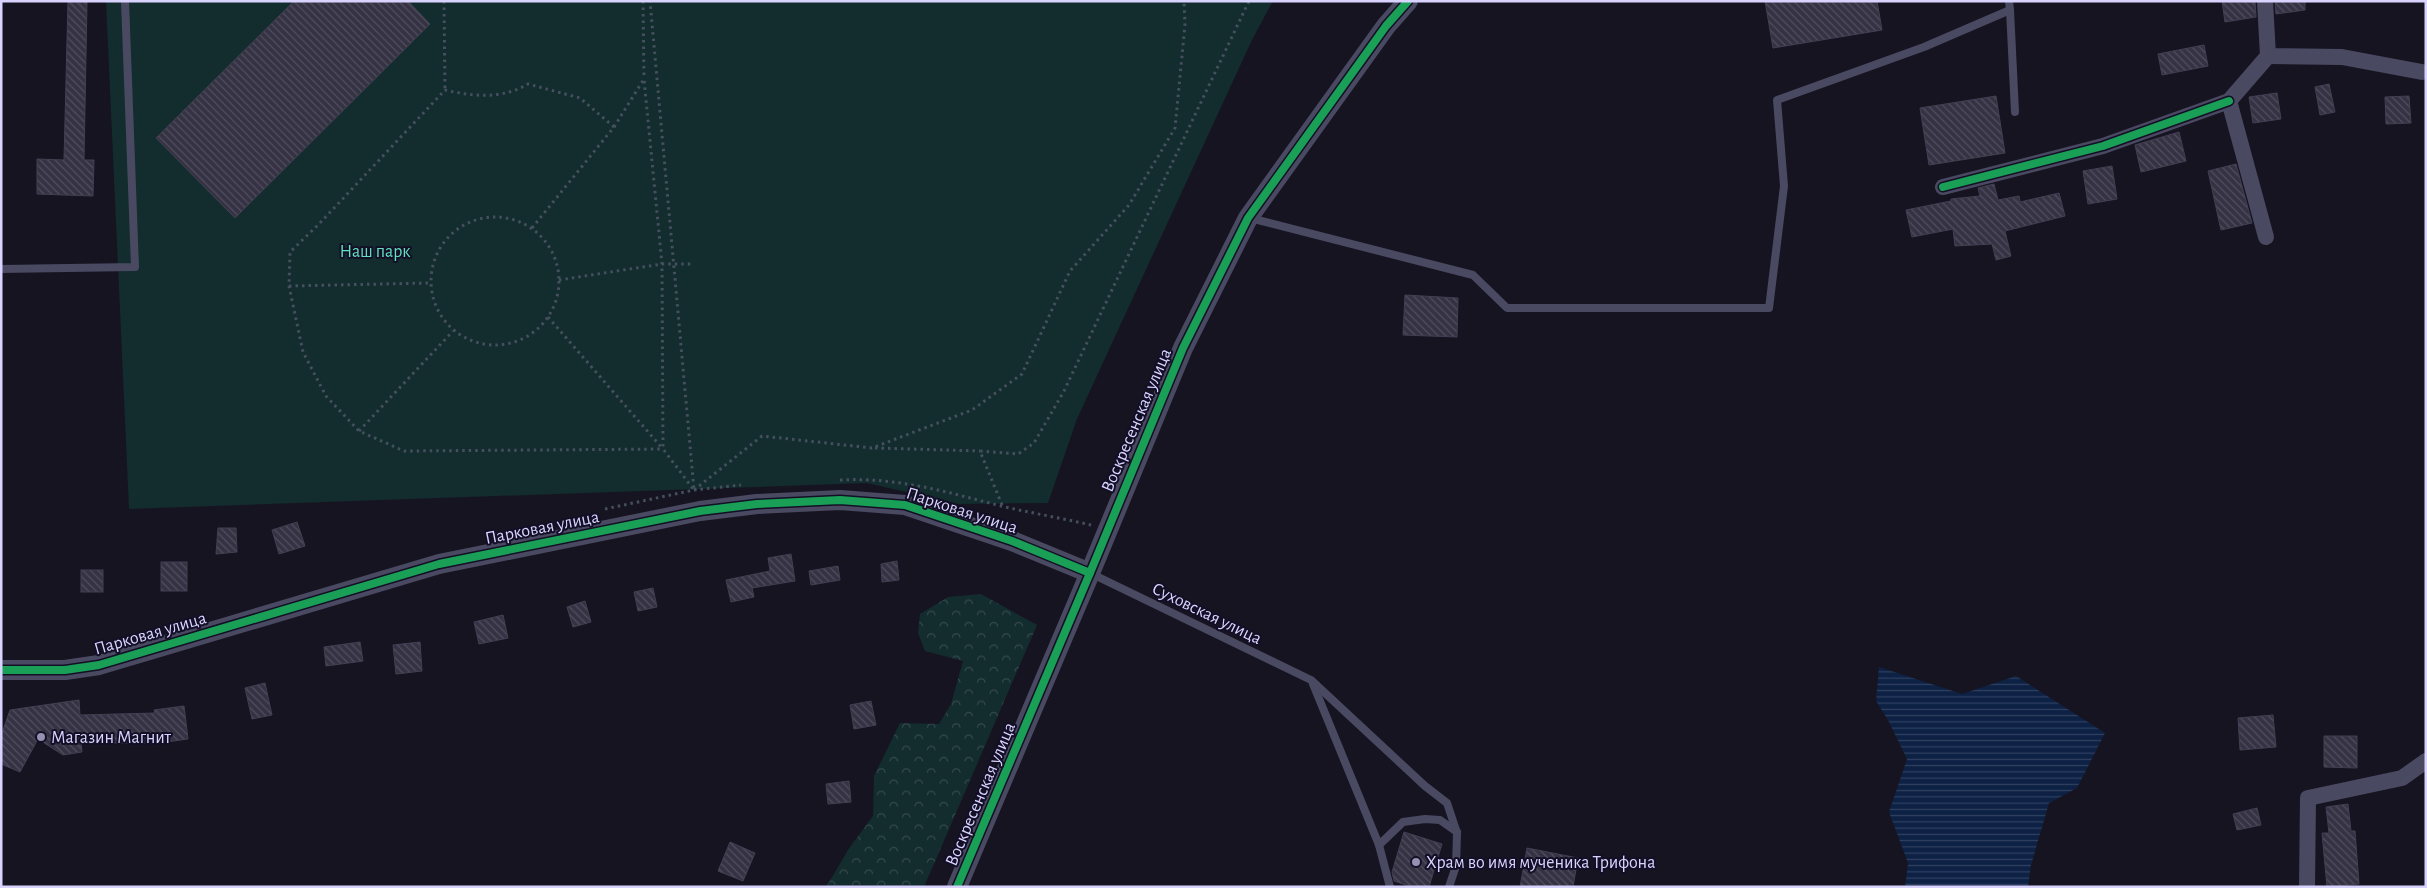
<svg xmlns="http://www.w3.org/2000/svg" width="2427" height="888" font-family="'Alegreya Sans',sans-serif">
<defs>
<pattern id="forest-crowns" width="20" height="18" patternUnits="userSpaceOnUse" patternTransform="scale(1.25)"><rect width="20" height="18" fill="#132c2d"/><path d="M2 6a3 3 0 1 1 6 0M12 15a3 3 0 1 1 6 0" fill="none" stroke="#354a4c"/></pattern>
<pattern id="water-rules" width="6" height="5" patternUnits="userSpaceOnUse" patternTransform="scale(1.25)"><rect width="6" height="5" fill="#0d2144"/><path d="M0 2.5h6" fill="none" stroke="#304060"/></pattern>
<pattern id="building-back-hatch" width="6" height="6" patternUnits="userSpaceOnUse" patternTransform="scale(1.25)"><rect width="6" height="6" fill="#343243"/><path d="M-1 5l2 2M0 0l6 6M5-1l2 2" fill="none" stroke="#514f5f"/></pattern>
</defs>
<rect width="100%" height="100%" fill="#161421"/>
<path fill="#132c2d" d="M106 1H1273L1252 40 1077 419 1048 503 958 504 867 483 129 509Z"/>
<path fill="url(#forest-crowns)" d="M981 594 1037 625 924 887H826L850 847 873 816 874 776 900 723 939 724 951 704 963 661 925 651 918 633 920 614 948 597Z"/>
<path fill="url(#water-rules)" d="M1879 667 1962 694 2016 676 2105 733 2077 788 2049 803 2031 865 2028 887H1905L1908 863 1889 812 1907 759 1888 720 1876 701Z"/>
<g fill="url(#building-back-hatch)" stroke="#433f54">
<path d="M68 1H87L84 160H94L93 196 37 194V159L64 160Z"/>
<path d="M294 1H408L430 24 235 218 156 138Z"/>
<path d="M1765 1H1877L1882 30 1773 48Z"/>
<path d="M2222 1H2255L2256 17 2225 22Z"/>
<path d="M2275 1H2305V10L2276 14Z"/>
<path d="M2204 45 2208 66 2162 75 2158 54Z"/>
<path d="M2329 84 2335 112 2320 115 2315 87Z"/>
<path d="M2277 93 2281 119 2253 123 2249 97Z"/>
<path d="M1996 96 2005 153 1929 165 1920 108Z"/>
<path d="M2409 96 2411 123 2386 124 2385 97Z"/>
<path d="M2179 132 2186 161 2141 172 2135 145Z"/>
<path d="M2236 164 2252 223 2221 230 2208 171Z"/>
<path d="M2112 166 2117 199 2088 204 2083 171Z"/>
<path d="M1994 184 1998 200 2019 196 2020 202 2059 193 2065 216 2005 231 2011 256 1996 260 1992 244 1955 246 1953 229 1912 237 1906 210 1951 201V199L1980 196 1978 188Z"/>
<path d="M1405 295 1458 298 1457 337 1403 335Z"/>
<path d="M297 522 305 546 279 554 272 530Z"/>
<path d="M218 528H236L237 552 216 554Z"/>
<path d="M791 554 795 581 752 588 754 597 731 602 726 580 770 571 768 558Z"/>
<path d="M897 561 899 580 882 582 881 564Z"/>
<rect x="161" y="562" width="26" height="29"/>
<path d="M838 566 840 580 811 585 809 571Z"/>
<rect x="81" y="570" width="22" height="22"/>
<path d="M653 588 657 607 638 611 634 592Z"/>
<path d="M585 601 591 622 573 627 567 607Z"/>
<path d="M503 615 508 638 479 644 474 622Z"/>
<path d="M360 642 363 661 326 666 324 647Z"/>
<path d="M420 642 422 671 396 674 393 645Z"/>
<path d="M265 683 272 715 252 719 245 688Z"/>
<path d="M79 700 80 715 155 713 154 710 184 706 188 739 159 743H81L82 752 63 755 38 739 20 772 1 764V736L10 710Z"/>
<path d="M871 701 876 725 854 729 850 705Z"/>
<path d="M2273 715 2276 747 2240 750 2238 718Z"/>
<path d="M2324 736H2357V768L2324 767Z"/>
<path d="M849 781 851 802 828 804 826 784Z"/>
<path d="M2348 804 2351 831H2355L2359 884 2327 887 2322 833H2329L2326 807Z"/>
<path d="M2257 808 2261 825 2237 830 2233 814Z"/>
<path d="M1404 832 1442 844 1429 887H1412L1394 881 1392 872Z"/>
<path d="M730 842 755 853 743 881 718 871Z"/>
<path d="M1527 848 1578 858 1573 887H1520Z"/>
</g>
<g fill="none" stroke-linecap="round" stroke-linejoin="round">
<g stroke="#44505f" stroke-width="3" stroke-dasharray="2.5 4" stroke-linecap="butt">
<path d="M444 1 445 90"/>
<path d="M643 1 644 79"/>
<path d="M614 127 644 79 662 264 663 449 694 490 650 1"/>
<circle cx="495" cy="281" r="64"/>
<path d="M532 228 614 127 580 98 528 84C503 99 474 97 445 90L319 224 290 252 289 286 303 352 326 396 359 431 404 451 663 449"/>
<path d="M559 280 662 264H694"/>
<path d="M289 286 430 283"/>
<path d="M548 317 663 449"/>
<path d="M359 431 453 331"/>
<path d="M875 448 980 451"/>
<path d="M840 480C897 477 947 492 1001 506 1031 513 1061 518 1091 525"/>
<path d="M694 490 762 436 872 448 972 410 1022 374 1070 271 1129 205 1175 128 1185 25 1184 1"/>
<path d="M1002 505 980 451 1018 454 1034 443 1064 391 1249 1"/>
<path d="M605 509 694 490 741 485"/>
</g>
<g stroke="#4a4962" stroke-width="8">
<path d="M2010 10 2015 112"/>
<path d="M1250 218 1473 275 1507 308H1769L1784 186 1777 100 1924 47 2010 10 2009 1"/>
<path d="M1 269 135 267 125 1"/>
<path d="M1090 573 1311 680 1425 786 1447 803 1457 833 1456 866 1449 887"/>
<path d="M1313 684 1379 845 1390 887"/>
<path d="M1379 845 1403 822 1425 819 1440 820 1457 832"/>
</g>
<g stroke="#4a4962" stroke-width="16">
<path d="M2265 1 2268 56 2342 57 2422 72"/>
<path d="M1943 187 2103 146 2229 101"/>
<path d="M2266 237 2229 101 2268 56"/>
<path d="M2307 887 2308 798 2402 778 2426 761"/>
</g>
<g stroke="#4a4962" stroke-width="20">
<path d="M1 670H65L99 665 439 564 700 511 757 504 840 500 905 505 1012 541 1090 573"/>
<path d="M957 887 1090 573 1183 348 1248 218 1386 26 1408 1"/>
</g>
<g stroke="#130f26" stroke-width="11">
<g id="cycleway">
<path d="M1943 187 2103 146 2229 101"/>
<path d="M1 670H65L99 665 439 564 700 511 757 504 840 500 905 505 1012 541 1090 573"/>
<path d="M957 887 1090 573 1183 348 1248 218 1386 26 1408 1"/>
</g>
</g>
<use href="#cycleway" stroke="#1a9f57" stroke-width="8"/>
</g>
<g fill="#9591b1" stroke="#130f26" stroke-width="2">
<circle cx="41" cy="737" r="5"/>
<circle cx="1416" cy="862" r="5"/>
</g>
<g text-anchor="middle" stroke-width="4" stroke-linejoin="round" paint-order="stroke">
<g font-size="18" fill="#5fe0c0" stroke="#130f26">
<text x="375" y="257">Наш парк</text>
</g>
<g font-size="18" fill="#d9d4ff" stroke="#130f26">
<text transform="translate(1136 420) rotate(-67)" y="6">Воскресенская улица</text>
<text transform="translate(962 510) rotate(18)" y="6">Парковая улица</text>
<text transform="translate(542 527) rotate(-11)" y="6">Парковая улица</text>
<text transform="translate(1207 613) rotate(26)" y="6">Суховская улица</text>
<text transform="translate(150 633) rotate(-16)" y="6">Парковая улица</text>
<text transform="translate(980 794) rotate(-67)" y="6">Воскресенская улица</text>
</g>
<g font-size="18" fill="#d9d4ff" stroke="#130f26" text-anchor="start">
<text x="51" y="743">Магазин Магнит</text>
<text x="1426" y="868">Храм во имя мученика Трифона</text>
</g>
</g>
<rect width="2427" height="888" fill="none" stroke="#d9d4ff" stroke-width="5"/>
</svg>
